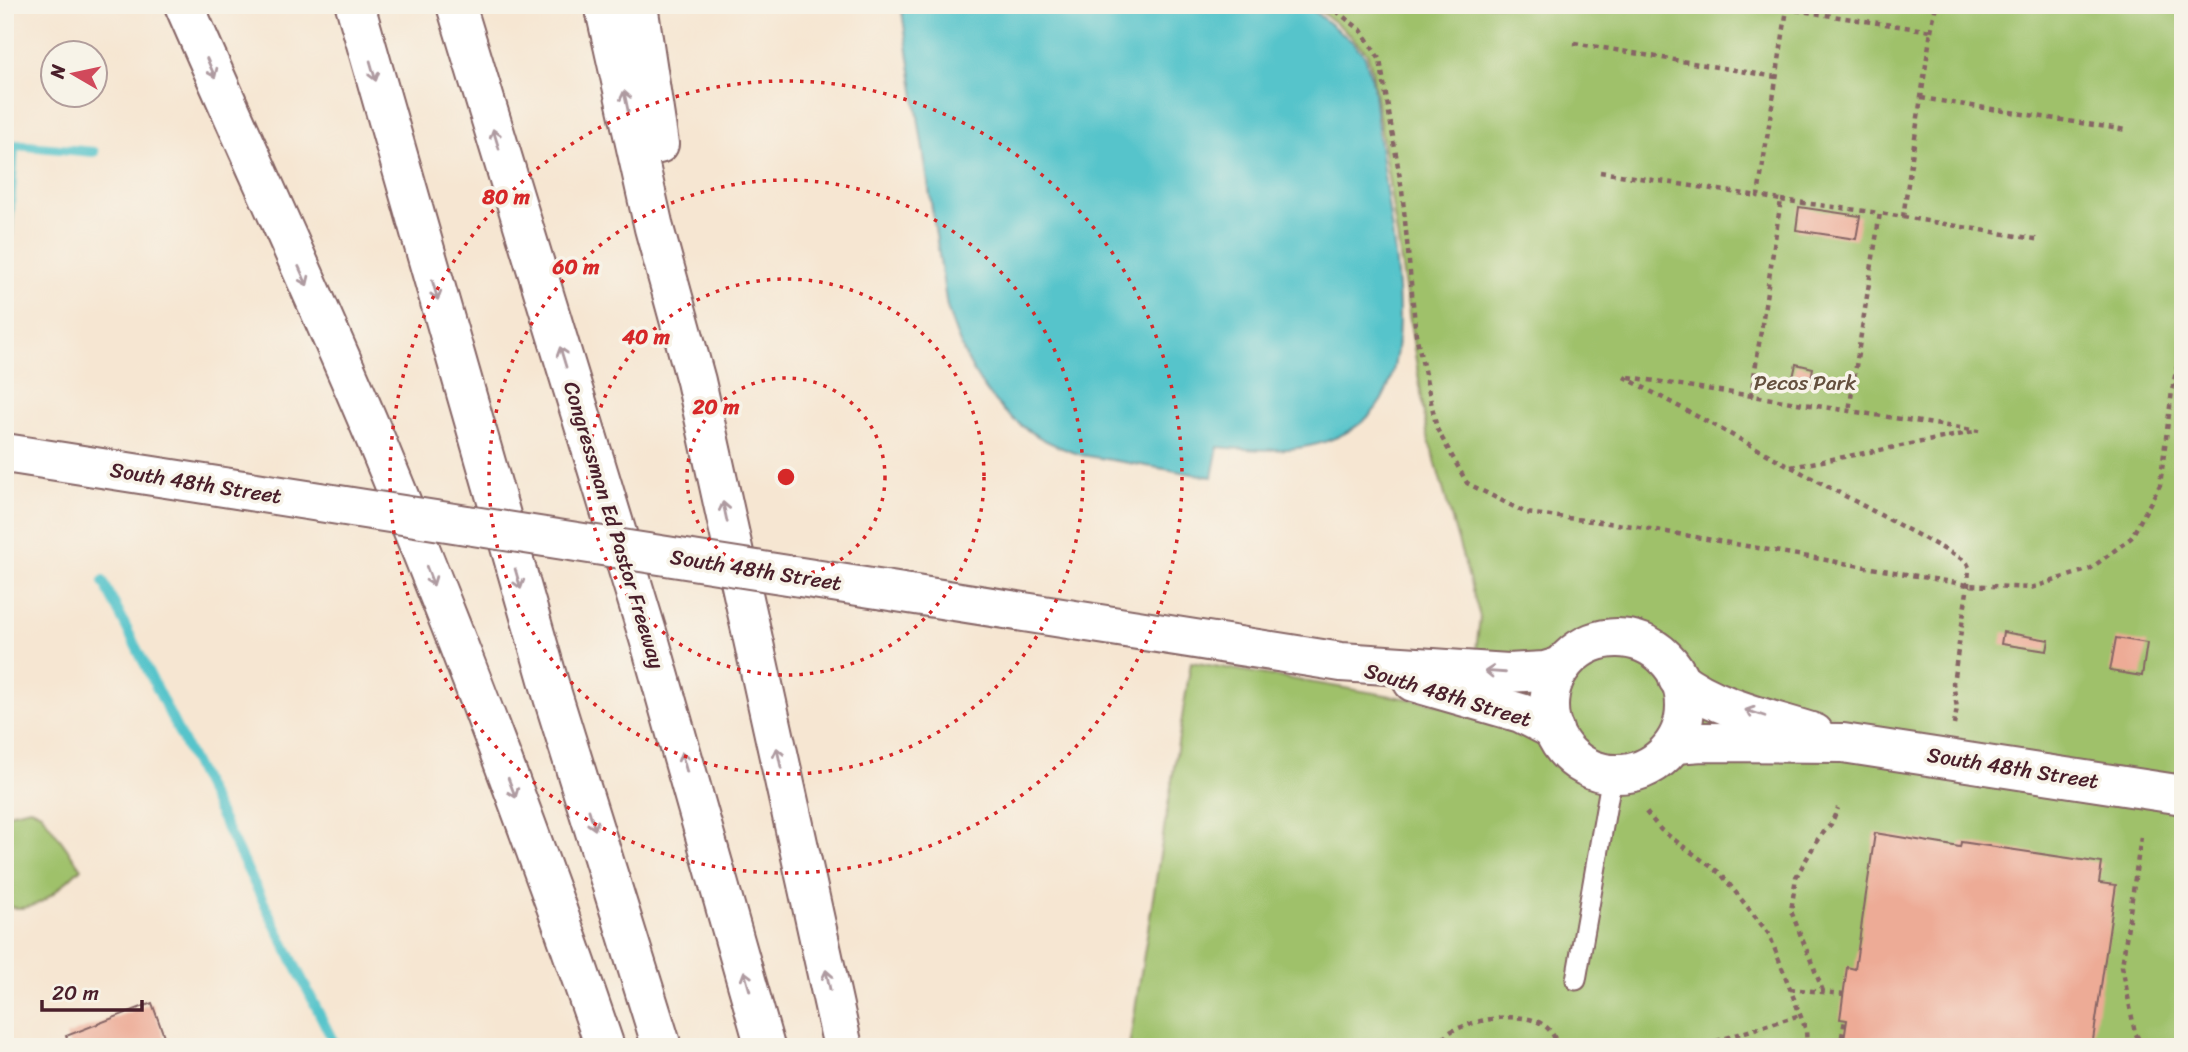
<svg xmlns="http://www.w3.org/2000/svg" width="2188" height="1052" font-family="Sriracha,sans-serif">
<rect width="100%" height="100%" fill="#f7f3e8"/>
<filter id="ink" filterUnits="userSpaceOnUse"><feTurbulence type="fractalNoise" baseFrequency=".0143" numOctaves="2"/><feDisplacementMap in="SourceGraphic" scale="14" xChannelSelector="R" yChannelSelector="G"/><feConvolveMatrix kernelMatrix="1 2 1 2 8 2 1 2 1" color-interpolation-filters="sRGB"/></filter>
<filter id="wash" filterUnits="userSpaceOnUse"><feTurbulence type="fractalNoise" baseFrequency=".00686" numOctaves="4" result="noise"/><feDisplacementMap in="SourceGraphic" scale="28" xChannelSelector="R" yChannelSelector="G"/><feGaussianBlur stdDeviation="1.57" result="paint"/><feColorMatrix in="noise" values="0 0 0 0 0 0 0 0 0 0 0 0 0 0 0 0 0 1.4 0 .05"/><feComposite in="paint" operator="in"/></filter>
<g filter="url(#wash)">
<rect width="100%" height="100%" fill="#f6e6d2"/>
<g fill="#9fc16a" stroke="#74704a" stroke-width="2">
<path d="M1312 5H2183V1047H1129L1191 662 1469 709 1480 617 1427 433 1372 71 1367 53 1346 31Z"/>
<path d="M30 808 41 813 81 868C59 888 37 916 5 906V817L13 812Z"/>
</g>
<path fill="#56c4cb" stroke="#50727b" stroke-width="2" d="M901 5H1306L1354 43 1365 56 1373 84C1377 120 1381 155 1386 190 1394 249 1418 370 1369 416 1327 455 1270 452 1218 447L1212 477 1082 455C1005 432 969 381 947 307Z"/>
<g fill="none" stroke-linecap="round" stroke-linejoin="round">
<g stroke="#56c4cb" stroke-width="10">
<path d="M5 144 94 152"/>
<path d="M8 236 14 145"/>
<path d="M103 581 336 1047"/>
</g>
</g>
<g id="blocks">
<g fill="#edab96">
<path d="M1799 207 1860 216 1856 239 1796 230Z"/>
<path d="M1796 364 1813 368 1810 385 1792 382Z"/>
<path d="M2003 632 2049 640 2047 651 2001 644Z"/>
<path d="M2116 638 2147 643 2142 676 2110 671Z"/>
<path d="M1875 833 1960 847 1961 842 2102 863 2099 883 2116 885 2092 1047H1843L1847 1020 1840 1019 1847 967 1855 969Z"/>
<path d="M152 1003 168 1047H70L66 1036Z"/>
</g>
</g>
</g>
<g filter="url(#ink)">
<use href="#blocks" fill-opacity="0" stroke="#866565" stroke-width="2"/>
<g fill="none" stroke-linecap="round" stroke-linejoin="round">
<g stroke="#866565" stroke-width="23">
<path id="service" d="M1576 980 1612 775"/>
</g>
<g stroke="#866565" stroke-width="42">
<g id="tertiary">
<path d="M5 453 243 490"/>
<path d="M884 590 1341 662 1508 673 1545 671 1562 666"/>
<circle cx="1617" cy="706" r="68"/>
<path d="M1678 679C1715 708 1771 719 1814 733"/>
<path d="M1413 682 1521 713 1554 730"/>
<path d="M1675 744 1702 742 1843 743 2183 795"/>
</g>
</g>
<g stroke="#866565" stroke-width="42">
<g id="motorway">
<path d="M184 5C248 152 316 297 378 445 460 643 536 844 605 1047"/>
<path d="M355 5 553 697 662 1047"/>
<path d="M456 5 650 642 765 1047"/>
<path d="M604 5 654 228 696 381 843 1047"/>
<path d="M638 5 659 144"/>
</g>
</g>
<g stroke="#866565" stroke-width="4.5" stroke-dasharray="5 5" stroke-linecap="butt">
<path d="M1328 5 1361 30 1380 60 1402 190 1416 334 1437 429 1467 483 1526 513 1633 526 1968 585 2031 588 2090 569 2131 538 2160 485 2172 391 2183 337"/>
<path d="M1931 31 1936 5"/>
<path d="M1574 43 1776 77"/>
<path d="M1921 98 2126 130"/>
<path d="M1600 172 1758 196"/>
<path d="M1781 200 1880 213"/>
<path d="M1903 217 2041 240"/>
<path d="M1624 377 1966 561 1969 567 1968 585 1953 683 1957 708 1954 725"/>
<path d="M1629 377 1979 431"/>
<path d="M1751 396 1781 200 1758 196 1787 9 1931 31 1903 217 1880 213 1849 411"/>
<path d="M1791 467 1974 432"/>
<path d="M1646 812 1661 830 1721 874 1769 934 1806 1030 1807 1047"/>
<path d="M2141 837 2122 966 2135 1033 2144 1047"/>
<path d="M1790 989 1844 994"/>
<path d="M1823 991 1791 911 1796 877 1818 839 1831 824 1838 808"/>
<path d="M1437 1047C1442 1041 1446 1034 1452 1031 1480 1017 1551 1003 1557 1047"/>
<path d="M1697 1047 1800 1015"/>
<path d="M1840 1047 1845 1020"/>
</g>
<use href="#service" stroke="#fff" stroke-width="19"/>
<use href="#tertiary" stroke="#fff" stroke-width="38"/>
<use href="#motorway" stroke="#fff" stroke-width="38"/>
<g stroke="#866565" stroke-width="42" stroke-linecap="butt">
<path id="tertiary-bridge" d="M243 490 884 590"/>
</g>
<use href="#tertiary-bridge" stroke="#fff" stroke-width="38"/>
</g>
<defs><path id="oneway-shaft" d="M-6 0H5M1.5-3L5.5 0L1.5 3" fill="none" stroke-width="1.6" stroke-linecap="round" stroke-linejoin="round" transform="scale(1.75)"/></defs>
<g stroke="#ae9aa0">
<use href="#oneway-shaft" transform="translate(211 68) rotate(66)"/>
<use href="#oneway-shaft" transform="translate(373 71) rotate(74)"/>
<use href="#oneway-shaft" transform="translate(626 101) rotate(-102)"/>
<use href="#oneway-shaft" transform="translate(496 139) rotate(-107)"/>
<use href="#oneway-shaft" transform="translate(303 276) rotate(66)"/>
<use href="#oneway-shaft" transform="translate(435 290) rotate(74)"/>
<use href="#oneway-shaft" transform="translate(563 357) rotate(-107)"/>
<use href="#oneway-shaft" transform="translate(725 512) rotate(-102)"/>
<use href="#oneway-shaft" transform="translate(430 576) rotate(69)"/>
<use href="#oneway-shaft" transform="translate(518 579) rotate(74)"/>
<use href="#oneway-shaft" transform="translate(1495 672) rotate(-176)"/>
<use href="#oneway-shaft" transform="translate(1755 713) rotate(-162)"/>
<use href="#oneway-shaft" transform="translate(779 758) rotate(-102)"/>
<use href="#oneway-shaft" transform="translate(684 762) rotate(-106)"/>
<use href="#oneway-shaft" transform="translate(512 788) rotate(69)"/>
<use href="#oneway-shaft" transform="translate(592 820) rotate(73)"/>
<use href="#oneway-shaft" transform="translate(828 980) rotate(-102)"/>
<use href="#oneway-shaft" transform="translate(747 981) rotate(-106)"/>
</g>
</g>
<g fill="none" stroke="#d62828" stroke-width="3.5" stroke-dasharray="3.5 7">
<circle cx="786" cy="477" r="99"/>
<circle cx="786" cy="477" r="198"/>
<circle cx="786" cy="477" r="297"/>
<circle cx="786" cy="477" r="396"/>
</g>
<g text-anchor="middle" stroke-width="7" stroke-linejoin="round" paint-order="stroke">
<g font-size="21" fill="#64503e" stroke="#f7f3e8">
<text x="1805" y="390">Pecos Park</text>
</g>
<g font-size="21" fill="#4a1f2b" stroke="#f7f3e8">
<text transform="translate(196 483) rotate(9)" y="7">South 48th Street</text>
<text transform="translate(614 525) rotate(73)" y="7">Congressman Ed Pastor Freeway</text>
<text transform="translate(756 570) rotate(9)" y="7">South 48th Street</text>
<text transform="translate(1448 695) rotate(17)" y="7">South 48th Street</text>
<text transform="translate(2013 768) rotate(9)" y="7">South 48th Street</text>
</g>
</g>
<circle cx="786" cy="477" r="10" fill="#d62828" stroke="#f7f3e8" stroke-width="3.5"/>
<g font-size="21" text-anchor="middle" font-weight="bold" fill="#d62828" stroke="#f7f3e8" stroke-width="7" stroke-linejoin="round" paint-order="stroke">
<text x="506" y="204">80 m</text>
<text x="576" y="274">60 m</text>
<text x="646" y="344">40 m</text>
<text x="716" y="414">20 m</text>
</g>
<rect width="2188" height="1052" fill="none" stroke="#f7f3e8" stroke-width="28"/>
<g transform="translate(74 74) rotate(279)"><circle r="33" fill="#f7f3e8" stroke="#b29e9c" stroke-width="2"/>
<path d="M0-5L12 26L0 18L-12 26Z" fill="#d1495b"/>
<text y="-10" font-size="19" font-weight="bold" text-anchor="middle" fill="#4a1f2b">N</text>
</g>
<path d="M42 1000v10h100v-10" fill="none" stroke="#4a1f2b" stroke-width="3.5"/>
<text x="52" y="1000" font-size="21" fill="#4a1f2b" stroke="#f7f3e8" stroke-width="5" paint-order="stroke">20 m</text>
</svg>
